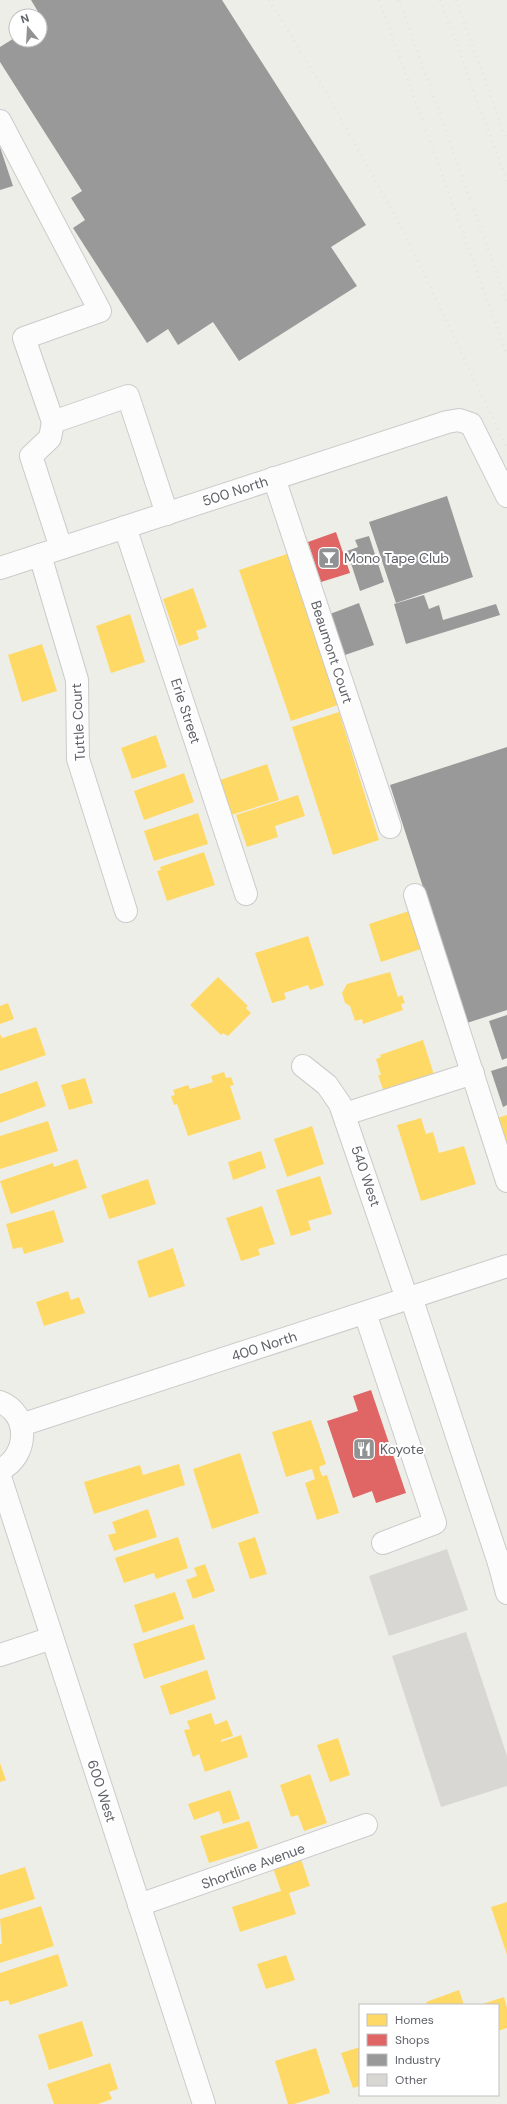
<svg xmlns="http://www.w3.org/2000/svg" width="507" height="2104" font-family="'DM Sans',sans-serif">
<rect width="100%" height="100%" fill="#eeeee9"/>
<g fill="#ffd966">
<path d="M287 554 338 705 291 721 239 570Z"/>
<path d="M193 588 207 627 196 631 199 639 179 646 163 599Z"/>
<path d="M130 614 145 662 111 673 96 626Z"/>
<path d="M42 644 57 691 22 702 8 655Z"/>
<path d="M339 712 379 840 333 855 292 727Z"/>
<path d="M156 735 167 767 132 779 121 748Z"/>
<path d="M267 764 279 800 231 815 220 780Z"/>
<path d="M184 773 194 802 144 820 134 791Z"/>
<path d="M298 795 305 816 275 826 278 837 247 847 236 815Z"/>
<path d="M198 813 208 844 154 861 144 831Z"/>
<path d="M204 852 215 885 167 901 157 871 161 870 160 867Z"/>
<path d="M409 911 421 949 381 962 369 924Z"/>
<path d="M308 936 324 985 310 990 308 985 284 993 286 999 272 1003 255 953Z"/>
<path d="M390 972 398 997 402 995 405 1003 401 1004 403 1010 363 1024 362 1019 355 1021 350 1006 345 1003 342 993 347 984Z"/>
<path d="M218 977 248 1006 246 1008 251 1013 228 1036 223 1033 221 1035 190 1005Z"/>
<path d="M8 1003 14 1019 0 1024V1006Z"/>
<path d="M36 1027 46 1055 0 1071V1034L2 1038Z"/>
<path d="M423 1040 435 1078 385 1095 378 1075H381L376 1059 381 1057 380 1055Z"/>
<path d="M224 1072 226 1078 231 1077 234 1085 230 1086 241 1119 188 1136 177 1104 174 1105 171 1096 175 1095 173 1090 188 1085 190 1089 213 1082 211 1076Z"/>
<path d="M85 1078 93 1103 69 1110 61 1085Z"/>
<path d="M37 1081 46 1106 0 1123V1094Z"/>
<path d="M507 1115V1150L497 1118Z"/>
<path d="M421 1118 426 1134 433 1132 439 1153 464 1146 476 1184 421 1201 397 1125Z"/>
<path d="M48 1121 58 1151 0 1169V1136Z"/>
<path d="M312 1126 324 1164 287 1177 274 1139Z"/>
<path d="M261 1151 266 1168 233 1180 228 1162Z"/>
<path d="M77 1159 87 1188 11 1214 0 1181 53 1163 54 1167Z"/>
<path d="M320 1176 332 1214 308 1221 311 1230 291 1236 276 1190Z"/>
<path d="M148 1179 156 1204 109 1219 101 1195Z"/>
<path d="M262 1206 275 1244 258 1249 260 1255 241 1261 226 1218Z"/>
<path d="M54 1210 64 1242 24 1254 22 1247 13 1249 6 1224Z"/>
<path d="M173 1248 185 1286 149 1298 137 1261Z"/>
<path d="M68 1291 71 1300 79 1297 85 1313 44 1326 36 1302Z"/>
<path d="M311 1420 326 1464 319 1467 322 1476 327 1475 339 1513 317 1520 305 1483 315 1479 312 1469 286 1477 272 1432Z"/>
<path d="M240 1453 259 1513 212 1529 193 1469Z"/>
<path d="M179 1464 185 1485 94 1514 84 1482 140 1465 143 1475Z"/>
<path d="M148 1509 157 1537 114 1551 108 1535 116 1533 112 1522Z"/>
<path d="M178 1537 188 1568 156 1579 154 1573 124 1583 115 1558Z"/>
<path d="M255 1537 267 1574 250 1579 238 1543Z"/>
<path d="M205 1564 215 1591 193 1599 186 1580 197 1576 194 1568Z"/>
<path d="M175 1592 184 1619 143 1633 134 1605Z"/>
<path d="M194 1624 205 1659 144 1679 133 1644Z"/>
<path d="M207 1670 216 1699 170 1715 160 1686Z"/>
<path d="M211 1713 215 1725 227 1720 233 1736 221 1740V1742L241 1735 248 1757 205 1772 199 1754 193 1757 184 1730 190 1729 187 1721Z"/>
<path d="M338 1738 350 1775 330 1782 317 1745Z"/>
<path d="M0 1763 6 1780 0 1782Z"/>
<path d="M310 1774 327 1823 304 1831 298 1815 291 1817 280 1785Z"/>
<path d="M230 1790 240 1819 223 1824 219 1811 194 1820 188 1804Z"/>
<path d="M249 1821 258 1848 209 1863 200 1836Z"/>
<path d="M301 1859 310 1886 289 1893 296 1914 240 1932 232 1907 281 1891 273 1868Z"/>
<path d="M25 1867 35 1899 0 1910V1875Z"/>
<path d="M507 1902V1955L491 1907Z"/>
<path d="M41 1906 54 1946 0 1963V1944H2L0 1919Z"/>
<path d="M58 1954 68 1986 10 2005 8 2000 0 2002V1973Z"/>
<path d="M286 1955 295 1980 266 1989 257 1964Z"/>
<path d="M459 1990 464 2005H427L426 2002Z"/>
<path d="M504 1997 507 2008V2028L498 2031V2005H479Z"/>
<path d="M82 2021 93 2056 49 2070 38 2035Z"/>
<path d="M360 2047V2086L353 2088 341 2053Z"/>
<path d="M316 2048 330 2093 294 2104H288L275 2061Z"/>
<path d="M110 2063 118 2089 109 2092 112 2099 98 2104H54L47 2084Z"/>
</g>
<g fill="#e06666">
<path d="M336 532 350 573 321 582 308 542Z"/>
<path d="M371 1390 406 1493 376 1503 372 1491 353 1498 327 1421 358 1411 353 1396Z"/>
</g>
<g fill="#999">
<path d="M31 0H222L366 225 331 247 357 286 239 361 213 322 178 345 168 329 147 343 73 228 85 220 71 198 82 191 0 62V47L16 37V40H40V22L43 20Z"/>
<path d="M0 147 13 186 0 190Z"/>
<path d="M447 496 473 577 396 603 369 522Z"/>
<path d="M369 536 384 582 360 591 347 551 358 547 355 540Z"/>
<path d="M424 595 429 609 439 605 443 620 496 604 500 615 406 644 394 604Z"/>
<path d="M359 603 374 645 345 655 330 614Z"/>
<path d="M507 747V1010L467 1023 390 785Z"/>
<path d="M507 1015V1058L502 1060 489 1021Z"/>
<path d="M507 1066V1105L503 1107 491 1071Z"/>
</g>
<g fill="#d8d7d4">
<path d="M447 1549 468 1610 389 1636 369 1576Z"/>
<path d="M466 1632 507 1756V1786L441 1807 392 1656Z"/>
</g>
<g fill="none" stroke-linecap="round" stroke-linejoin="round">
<g stroke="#cbcbcb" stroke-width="24">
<g id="minor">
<path d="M0 121 100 311 24 338 53 422 128 396 167 514"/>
<path d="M53 422 50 438 31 456 61 548"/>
<path d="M274 478 390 827"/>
<path d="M125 527 246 894"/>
<path d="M40 555 77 680 78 759 126 911"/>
<path d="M0 568 447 422 459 420 471 424 507 496"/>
<path d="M415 895 507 1181"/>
<path d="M303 1066 327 1085 340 1104 407 1299"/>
<path d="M345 1114 473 1073"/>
<path d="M411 1297 499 1563"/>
<path d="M365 1313 435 1523 383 1543"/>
<path d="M0 1402C31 1414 28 1457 0 1470"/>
<path d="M21 1425 507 1266"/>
<path d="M0 1477 204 2104"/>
<path d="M507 1561 499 1563 507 1593"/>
<path d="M0 1655 52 1638"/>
<path d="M139 1905 366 1825"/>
</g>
</g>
<use href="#minor" stroke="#fcfcfc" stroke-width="22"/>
<g stroke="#e4e5e4" stroke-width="3" stroke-dasharray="1 5" stroke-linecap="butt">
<path d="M269 0 329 97 404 232 507 448"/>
<path d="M379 0 507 355"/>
<path d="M399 0 507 302"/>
<path d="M440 0 507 181"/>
<path d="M456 0 507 141"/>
</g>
</g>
<defs>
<g id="bar-square" transform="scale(1.15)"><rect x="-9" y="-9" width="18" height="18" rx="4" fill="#909294" stroke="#fff"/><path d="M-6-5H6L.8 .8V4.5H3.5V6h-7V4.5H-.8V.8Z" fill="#fff"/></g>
<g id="restaurant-square" transform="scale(1.15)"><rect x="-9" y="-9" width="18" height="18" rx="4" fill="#909294" stroke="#fff"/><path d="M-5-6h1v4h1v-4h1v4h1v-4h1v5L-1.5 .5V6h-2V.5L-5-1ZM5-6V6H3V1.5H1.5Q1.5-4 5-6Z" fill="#fff"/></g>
</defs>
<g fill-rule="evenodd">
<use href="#bar-square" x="329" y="558"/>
<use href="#restaurant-square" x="364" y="1449"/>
</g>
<g text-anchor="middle" stroke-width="4" stroke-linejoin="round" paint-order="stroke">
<g font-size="14" fill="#5e6167" stroke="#fff">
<text transform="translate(235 491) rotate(-18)" y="5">500 North</text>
<text transform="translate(332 652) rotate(72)" y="5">Beaumont Court</text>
<text transform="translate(186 711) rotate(72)" y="5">Erie Street</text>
<text transform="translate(78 722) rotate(-93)" y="5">Tuttle Court</text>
<text transform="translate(366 1176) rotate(71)" y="5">540 West</text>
<text transform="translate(264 1346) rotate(-18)" y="5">400 North</text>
<text transform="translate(102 1791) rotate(72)" y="5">600 West</text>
<text transform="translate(253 1866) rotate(-20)" y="5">Shortline Avenue</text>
</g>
<g font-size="14" fill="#5e6167" stroke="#fff" text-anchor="start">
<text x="344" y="563">Mono Tape Club</text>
<text x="380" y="1454">Koyote</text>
</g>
</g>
<rect x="359" y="2004" width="140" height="92" fill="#ffffff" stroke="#bfc0c2"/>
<rect x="367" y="2014" width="20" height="12" fill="#ffd966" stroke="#bfc0c2"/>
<text x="395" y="2024" font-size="12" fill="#5e6167">Homes</text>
<rect x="367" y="2034" width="20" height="12" fill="#e06666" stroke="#bfc0c2"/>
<text x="395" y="2044" font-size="12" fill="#5e6167">Shops</text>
<rect x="367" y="2054" width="20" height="12" fill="#999999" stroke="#bfc0c2"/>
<text x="395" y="2064" font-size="12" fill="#5e6167">Industry</text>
<rect x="367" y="2074" width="20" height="12" fill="#d8d7d4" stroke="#bfc0c2"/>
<text x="395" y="2084" font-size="12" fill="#5e6167">Other</text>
<g transform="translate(28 28) rotate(342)"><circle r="19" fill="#ffffff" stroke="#bfc0c2"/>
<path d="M0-3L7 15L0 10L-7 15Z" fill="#909294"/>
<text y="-6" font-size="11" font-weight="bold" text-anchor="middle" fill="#5e6167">N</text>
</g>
</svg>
